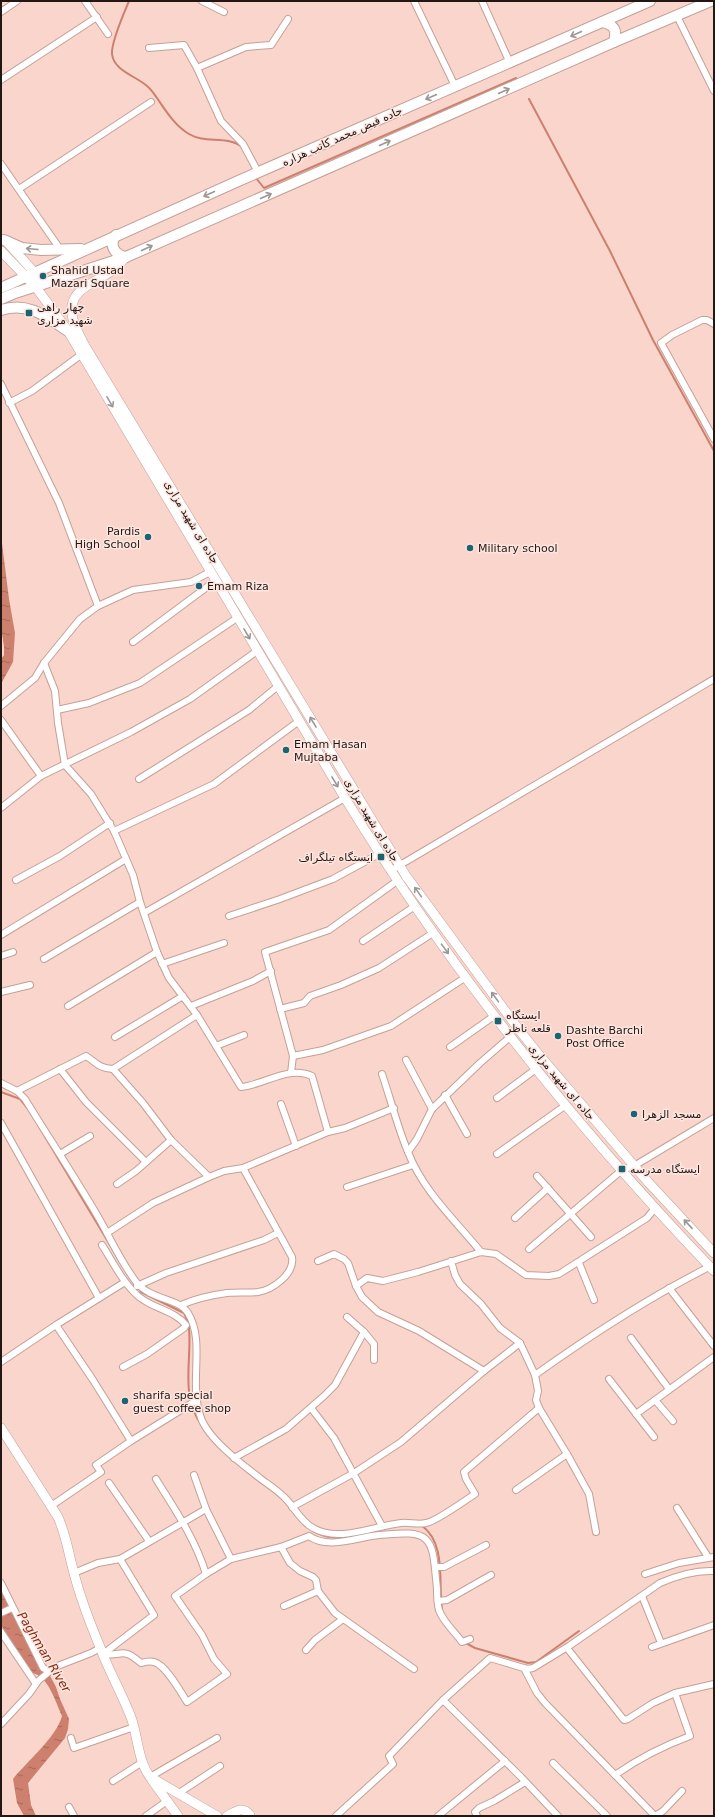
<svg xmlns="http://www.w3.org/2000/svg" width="715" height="1817" font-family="'DejaVu Sans','Noto Sans Arabic',sans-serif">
<defs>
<pattern id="water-ripples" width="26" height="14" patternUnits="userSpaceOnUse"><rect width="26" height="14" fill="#cd806d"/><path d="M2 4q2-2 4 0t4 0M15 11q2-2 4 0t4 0" fill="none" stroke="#a66858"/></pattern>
</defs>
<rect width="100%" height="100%" fill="#fad5cc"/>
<g fill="url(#water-ripples)">
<path d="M1 535 9 599 15 633 13 662 1 684V659L4 655V647L1 627Z"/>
<path d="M1 1584 56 1687 60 1699 69 1719 68 1729 65 1738 28 1783 31 1805 36 1816H24L17 1803 13 1779C27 1761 56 1738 62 1716 56 1703 48 1675 32 1673L1 1625Z"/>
</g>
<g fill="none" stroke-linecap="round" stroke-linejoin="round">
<g stroke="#cd806d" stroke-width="2">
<path d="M129 1C124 13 111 42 112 54 114 71 136 76 147 86 151 89 154 94 157 98 166 111 175 126 189 134 205 144 228 135 242 147"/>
<path d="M529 99 610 251 653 340 714 451"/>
<path d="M256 178 264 188 516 78 517 81"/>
<path d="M1 1092 20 1099 27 1108"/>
<path d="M38 1125 119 1260"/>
<path d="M139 1288 141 1292 184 1313C186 1318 189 1323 189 1328 192 1360 180 1395 201 1424"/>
<path d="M304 1525 312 1530"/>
<path d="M421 1525C447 1543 438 1583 442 1610"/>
<path d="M318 1533C329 1539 344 1538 356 1535"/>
<path d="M464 1642 475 1648 528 1663 536 1662 579 1631"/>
</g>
<g stroke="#c3a198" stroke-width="8">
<g id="street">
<path d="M85 1 108 34"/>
<path d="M202 1 224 12"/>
<path d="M414 1 455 86"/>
<path d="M482 1 510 63"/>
<path d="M1 12 17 1"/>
<path d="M677 16 714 91"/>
<path d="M149 48 184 45 197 68 221 121 243 144 258 172"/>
<path d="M197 68 246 47 271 45 288 19"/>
<path d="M1 80 97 17"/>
<path d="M1 164 60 249"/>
<path d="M19 189 151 102"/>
<path d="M714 324 707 320H702L672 335 661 343 714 439"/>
<path d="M1 384 59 503 98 606"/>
<path d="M9 403 32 391 82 354"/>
<path d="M133 642 215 581"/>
<path d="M44 663 55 691 58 723 65 765 91 794 114 831 133 875 140 902 157 952 169 978 197 1015 241 1087C264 1085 289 1065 312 1076L328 1132"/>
<path d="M1 706 35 678 44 663 80 619 98 606 133 590 191 582 210 572"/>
<path d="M57 710 89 703 140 683 237 618"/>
<path d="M1 720 41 776"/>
<path d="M139 779 249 710 278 686"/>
<path d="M1 808 41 776 131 732 190 699 257 651"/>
<path d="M114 831 214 784 299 721"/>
<path d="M390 871 714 679"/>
<path d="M16 880 60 856 110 823"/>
<path d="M144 913 345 798"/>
<path d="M229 916 280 899 333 879 379 854"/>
<path d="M1 935 126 859"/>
<path d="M363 941 415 906"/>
<path d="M1 956 13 952"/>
<path d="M44 959 140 902"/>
<path d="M162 964 224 943"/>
<path d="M1 992 30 985"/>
<path d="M68 1006 157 952"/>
<path d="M191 1006 253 981 271 971"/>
<path d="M280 1009 304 1003 310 996 341 985 379 968 433 933"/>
<path d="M115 1037 183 996"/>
<path d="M216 1046 244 1035"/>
<path d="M450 1047 494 1016"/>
<path d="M293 1056 323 1050 391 1026 466 977"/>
<path d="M406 1060 432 1109"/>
<path d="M60 1069 86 1102 146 1162"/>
<path d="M113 1069 143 1103 171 1140 209 1177"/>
<path d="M291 1073 293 1056 265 952 329 930 397 881"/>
<path d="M382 1074C391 1100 397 1126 408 1152"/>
<path d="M1 1083 17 1091 25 1099C49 1138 74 1176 97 1215 110 1237 121 1263 137 1283 151 1300 179 1298 188 1313 206 1342 188 1383 201 1418 209 1440 243 1465 261 1479 269 1485 277 1490 284 1497 294 1506 300 1521 313 1528 339 1543 373 1526 401 1523 409 1522 418 1525 426 1523 437 1521 464 1501 475 1494L466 1479 464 1472 539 1408"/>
<path d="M17 1091 86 1056C97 1063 98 1068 113 1069L197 1015"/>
<path d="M445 1095 467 1134"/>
<path d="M497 1098 536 1069"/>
<path d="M281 1104 296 1146"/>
<path d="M1 1123 99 1298"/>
<path d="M60 1154 90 1136"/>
<path d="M497 1154 566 1105"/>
<path d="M537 1176 591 1237"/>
<path d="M117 1184 136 1171 171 1140"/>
<path d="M347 1187 413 1165"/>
<path d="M515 1218 548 1188"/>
<path d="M107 1233 153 1203 209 1177 224 1171 243 1168 328 1132 345 1128 394 1108"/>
<path d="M102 1245C113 1262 123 1283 138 1296 153 1309 174 1310 186 1325L184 1328 147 1354 123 1367"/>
<path d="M529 1249 622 1170 634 1166 714 1118"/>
<path d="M481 1252C455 1220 423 1191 408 1152L417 1139 432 1109 480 1063 510 1037"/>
<path d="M451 1261 455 1275 460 1284 481 1304 500 1328 520 1343 535 1375 538 1391 536 1400 539 1408 567 1454 589 1494 596 1532"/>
<path d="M579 1263 594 1300"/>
<path d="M137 1286 166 1273 264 1240 278 1233"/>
<path d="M356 1286 367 1278 383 1281 418 1272 481 1252 496 1254 526 1275 549 1276 559 1274 647 1218 655 1208"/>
<path d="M669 1288 714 1346"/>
<path d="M181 1305C195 1299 212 1295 227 1293 237 1292 248 1293 258 1292 272 1290 295 1274 292 1257L243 1168"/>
<path d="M347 1317 364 1332 374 1344V1360"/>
<path d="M56 1325 93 1380 131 1441"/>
<path d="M631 1338 669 1389"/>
<path d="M1 1362 56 1325 125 1282"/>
<path d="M484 1371 520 1343"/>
<path d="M535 1375C591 1335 648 1298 709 1267"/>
<path d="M609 1379 654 1437"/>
<path d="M655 1400 673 1421"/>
<path d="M311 1408 334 1438 382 1526"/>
<path d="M636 1414 714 1357"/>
<path d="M234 1458 286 1429 324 1396 335 1385 364 1332"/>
<path d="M194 1475 206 1509 231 1559"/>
<path d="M156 1479C175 1510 195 1538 206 1574"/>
<path d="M109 1483 149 1541"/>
<path d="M516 1490 567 1454"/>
<path d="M51 1506 101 1472 96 1465 131 1441 197 1400"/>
<path d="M292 1507 354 1473 401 1442 484 1371 419 1331 378 1312 362 1297 356 1286 348 1263 344 1259 334 1254 318 1261"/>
<path d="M677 1508 708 1557"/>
<path d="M281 1547 290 1563 300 1571 313 1577 316 1580 318 1591 335 1613 414 1669"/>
<path d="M435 1567H444L486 1545"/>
<path d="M74 1573 98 1563 120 1559 206 1509"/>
<path d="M645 1574 679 1563 714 1557"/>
<path d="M1 1583 43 1668 49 1671"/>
<path d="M642 1596 661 1643"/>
<path d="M438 1601 447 1600 491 1575"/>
<path d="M284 1606 318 1591"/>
<path d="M1 1613 12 1608"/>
<path d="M1 1632 36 1684"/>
<path d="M652 1647 714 1625"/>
<path d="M567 1648 624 1720 628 1719 653 1703 675 1693 714 1684"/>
<path d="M306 1650 315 1640 343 1619"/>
<path d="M103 1654C123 1657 121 1646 141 1663 145 1662 150 1661 154 1662 166 1665 180 1691 187 1702L227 1674 214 1659 202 1635 175 1596 206 1574 231 1559 281 1547 309 1536C328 1550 358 1537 379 1535 435 1529 432 1538 437 1589 437 1595 437 1604 439 1610 443 1622 455 1632 462 1642L470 1639"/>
<path d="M103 1654 154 1615 120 1559"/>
<path d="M524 1668 537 1693 545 1703 655 1816"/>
<path d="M443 1700 521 1777 558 1816"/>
<path d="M1 1724 29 1694 38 1681 55 1667 91 1653 100 1648"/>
<path d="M71 1738 74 1748 134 1727"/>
<path d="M553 1763 607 1816"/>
<path d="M615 1775C638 1759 663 1746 690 1736L675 1693"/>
<path d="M150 1777 217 1738"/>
<path d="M113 1781 141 1763"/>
<path d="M179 1793 220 1766"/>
<path d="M69 1807 74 1816"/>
<path d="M146 1816 167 1801"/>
<path d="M336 1816 393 1764 389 1756 443 1700 490 1658 527 1669 533 1668 569 1646 660 1583C676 1576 696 1570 714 1571"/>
<path d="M438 1816 505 1761"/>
<path d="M477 1816 475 1812 479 1808 494 1801 525 1782"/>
<path d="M655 1816 663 1811 682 1791"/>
</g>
</g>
<g stroke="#c3a198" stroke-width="10">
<g id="secondary">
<path d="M6 241 44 283"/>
<path d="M1 251 35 286 68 331 345 798C449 969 576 1127 714 1271"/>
<path d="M126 257C122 261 118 266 113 270 97 282 68 289 72 314 73 325 80 336 85 346L406 876 520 1031 540 1056 648 1182 714 1253"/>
<path d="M1 1428 58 1517C67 1538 68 1552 74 1573 80 1597 90 1623 100 1647 109 1672 123 1695 132 1720 138 1739 138 1760 150 1777L217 1816"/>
<path d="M152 1780 178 1816"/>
<path d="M227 1816C237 1811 242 1806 250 1815"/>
</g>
</g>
<g stroke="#c3a198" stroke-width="12">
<g id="primary">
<path d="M602 22C615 25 617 30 614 42"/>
<path d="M116 235C108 245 115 255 126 257"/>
<path d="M4 240 22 248 41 250 81 249"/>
<path d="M1 288 236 182 650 1"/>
<path d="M1 299 15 293 126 257 614 42 711 1"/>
<path d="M1 310C28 301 47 317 68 331"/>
</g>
</g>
<use href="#street" stroke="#fff" stroke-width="6"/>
<use href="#secondary" stroke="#fff" stroke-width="9"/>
<use href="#primary" stroke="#fff" stroke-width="10"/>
</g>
<defs><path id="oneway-shaft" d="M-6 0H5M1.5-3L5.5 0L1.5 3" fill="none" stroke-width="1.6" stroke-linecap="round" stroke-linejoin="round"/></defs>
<g stroke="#9c9795">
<use href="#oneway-shaft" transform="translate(576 34) rotate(156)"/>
<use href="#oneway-shaft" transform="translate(504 91) rotate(-24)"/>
<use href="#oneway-shaft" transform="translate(431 97) rotate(156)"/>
<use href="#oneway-shaft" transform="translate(385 143) rotate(-24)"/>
<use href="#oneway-shaft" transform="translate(209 194) rotate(156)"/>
<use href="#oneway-shaft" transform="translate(266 196) rotate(-24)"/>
<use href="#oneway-shaft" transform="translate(147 248) rotate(-24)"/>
<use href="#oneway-shaft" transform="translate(32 249) rotate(-175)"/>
<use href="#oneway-shaft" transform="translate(110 402) rotate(60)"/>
<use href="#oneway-shaft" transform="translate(247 634) rotate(59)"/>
<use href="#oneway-shaft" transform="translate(313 722) rotate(-121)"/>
<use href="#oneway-shaft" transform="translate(335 782) rotate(59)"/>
<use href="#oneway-shaft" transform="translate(418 892) rotate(-125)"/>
<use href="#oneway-shaft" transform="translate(445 949) rotate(54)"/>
<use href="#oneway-shaft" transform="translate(495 997) rotate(-126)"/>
<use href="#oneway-shaft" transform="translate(688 1224) rotate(-133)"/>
</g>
<g fill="#1d6473" stroke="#fde6e0" stroke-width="1.5">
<circle cx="43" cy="276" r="4"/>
<rect x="25" y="309" width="8" height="8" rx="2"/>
<circle cx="148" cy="537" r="4"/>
<circle cx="470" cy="548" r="4"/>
<circle cx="199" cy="586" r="4"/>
<circle cx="286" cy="750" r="4"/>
<rect x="377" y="853" width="8" height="8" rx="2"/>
<rect x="494" y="1017" width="8" height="8" rx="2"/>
<circle cx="558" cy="1036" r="4"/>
<circle cx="634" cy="1114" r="4"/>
<rect x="618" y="1165" width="8" height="8" rx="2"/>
<circle cx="125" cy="1401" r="4"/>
</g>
<g text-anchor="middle" stroke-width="3" stroke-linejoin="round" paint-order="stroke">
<g font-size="11" fill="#231713" stroke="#fde6e0">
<text transform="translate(342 136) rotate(-24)" y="4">جاده فیض محمد کاتب هزاره</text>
<text transform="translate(192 522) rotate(59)" y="4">جاده ای شهید مزاری</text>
<text transform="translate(372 820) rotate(59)" y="4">جاده ای شهید مزاری</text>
<text transform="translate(562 1082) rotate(50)" y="4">جاده ای شهید مزاری</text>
</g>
<g font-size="11" fill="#231713" stroke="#fde6e0" text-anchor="start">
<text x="51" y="274">Shahid Ustad<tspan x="51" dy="13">Mazari Square</tspan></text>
<text x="37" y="311">چهار راهی<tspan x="37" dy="13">شهید مزاری</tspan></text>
<text x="140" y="535" text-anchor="end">Pardis<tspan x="140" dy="13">High School</tspan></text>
<text x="478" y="552">Military school</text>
<text x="207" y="590">Emam Riza</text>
<text x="294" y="748">Emam Hasan<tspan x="294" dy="13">Mujtaba</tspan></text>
<text x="373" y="861" text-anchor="end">ایستگاه تیلگراف</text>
<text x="506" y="1019">ایستگاه<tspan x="506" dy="13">قلعه ناظر</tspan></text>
<text x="566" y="1034">Dashte Barchi<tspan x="566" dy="13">Post Office</tspan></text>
<text x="642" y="1118">مسجد الزهرا</text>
<text x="630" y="1173">ایستگاه مدرسه</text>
<text x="133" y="1399">sharifa special<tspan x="133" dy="13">guest coffee shop</tspan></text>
</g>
<g font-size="12" font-style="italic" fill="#842811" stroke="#fde6e0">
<text transform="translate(44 1652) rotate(59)" y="4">Paghman River</text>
</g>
</g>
<rect width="715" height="1817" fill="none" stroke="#231713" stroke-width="4"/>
</svg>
